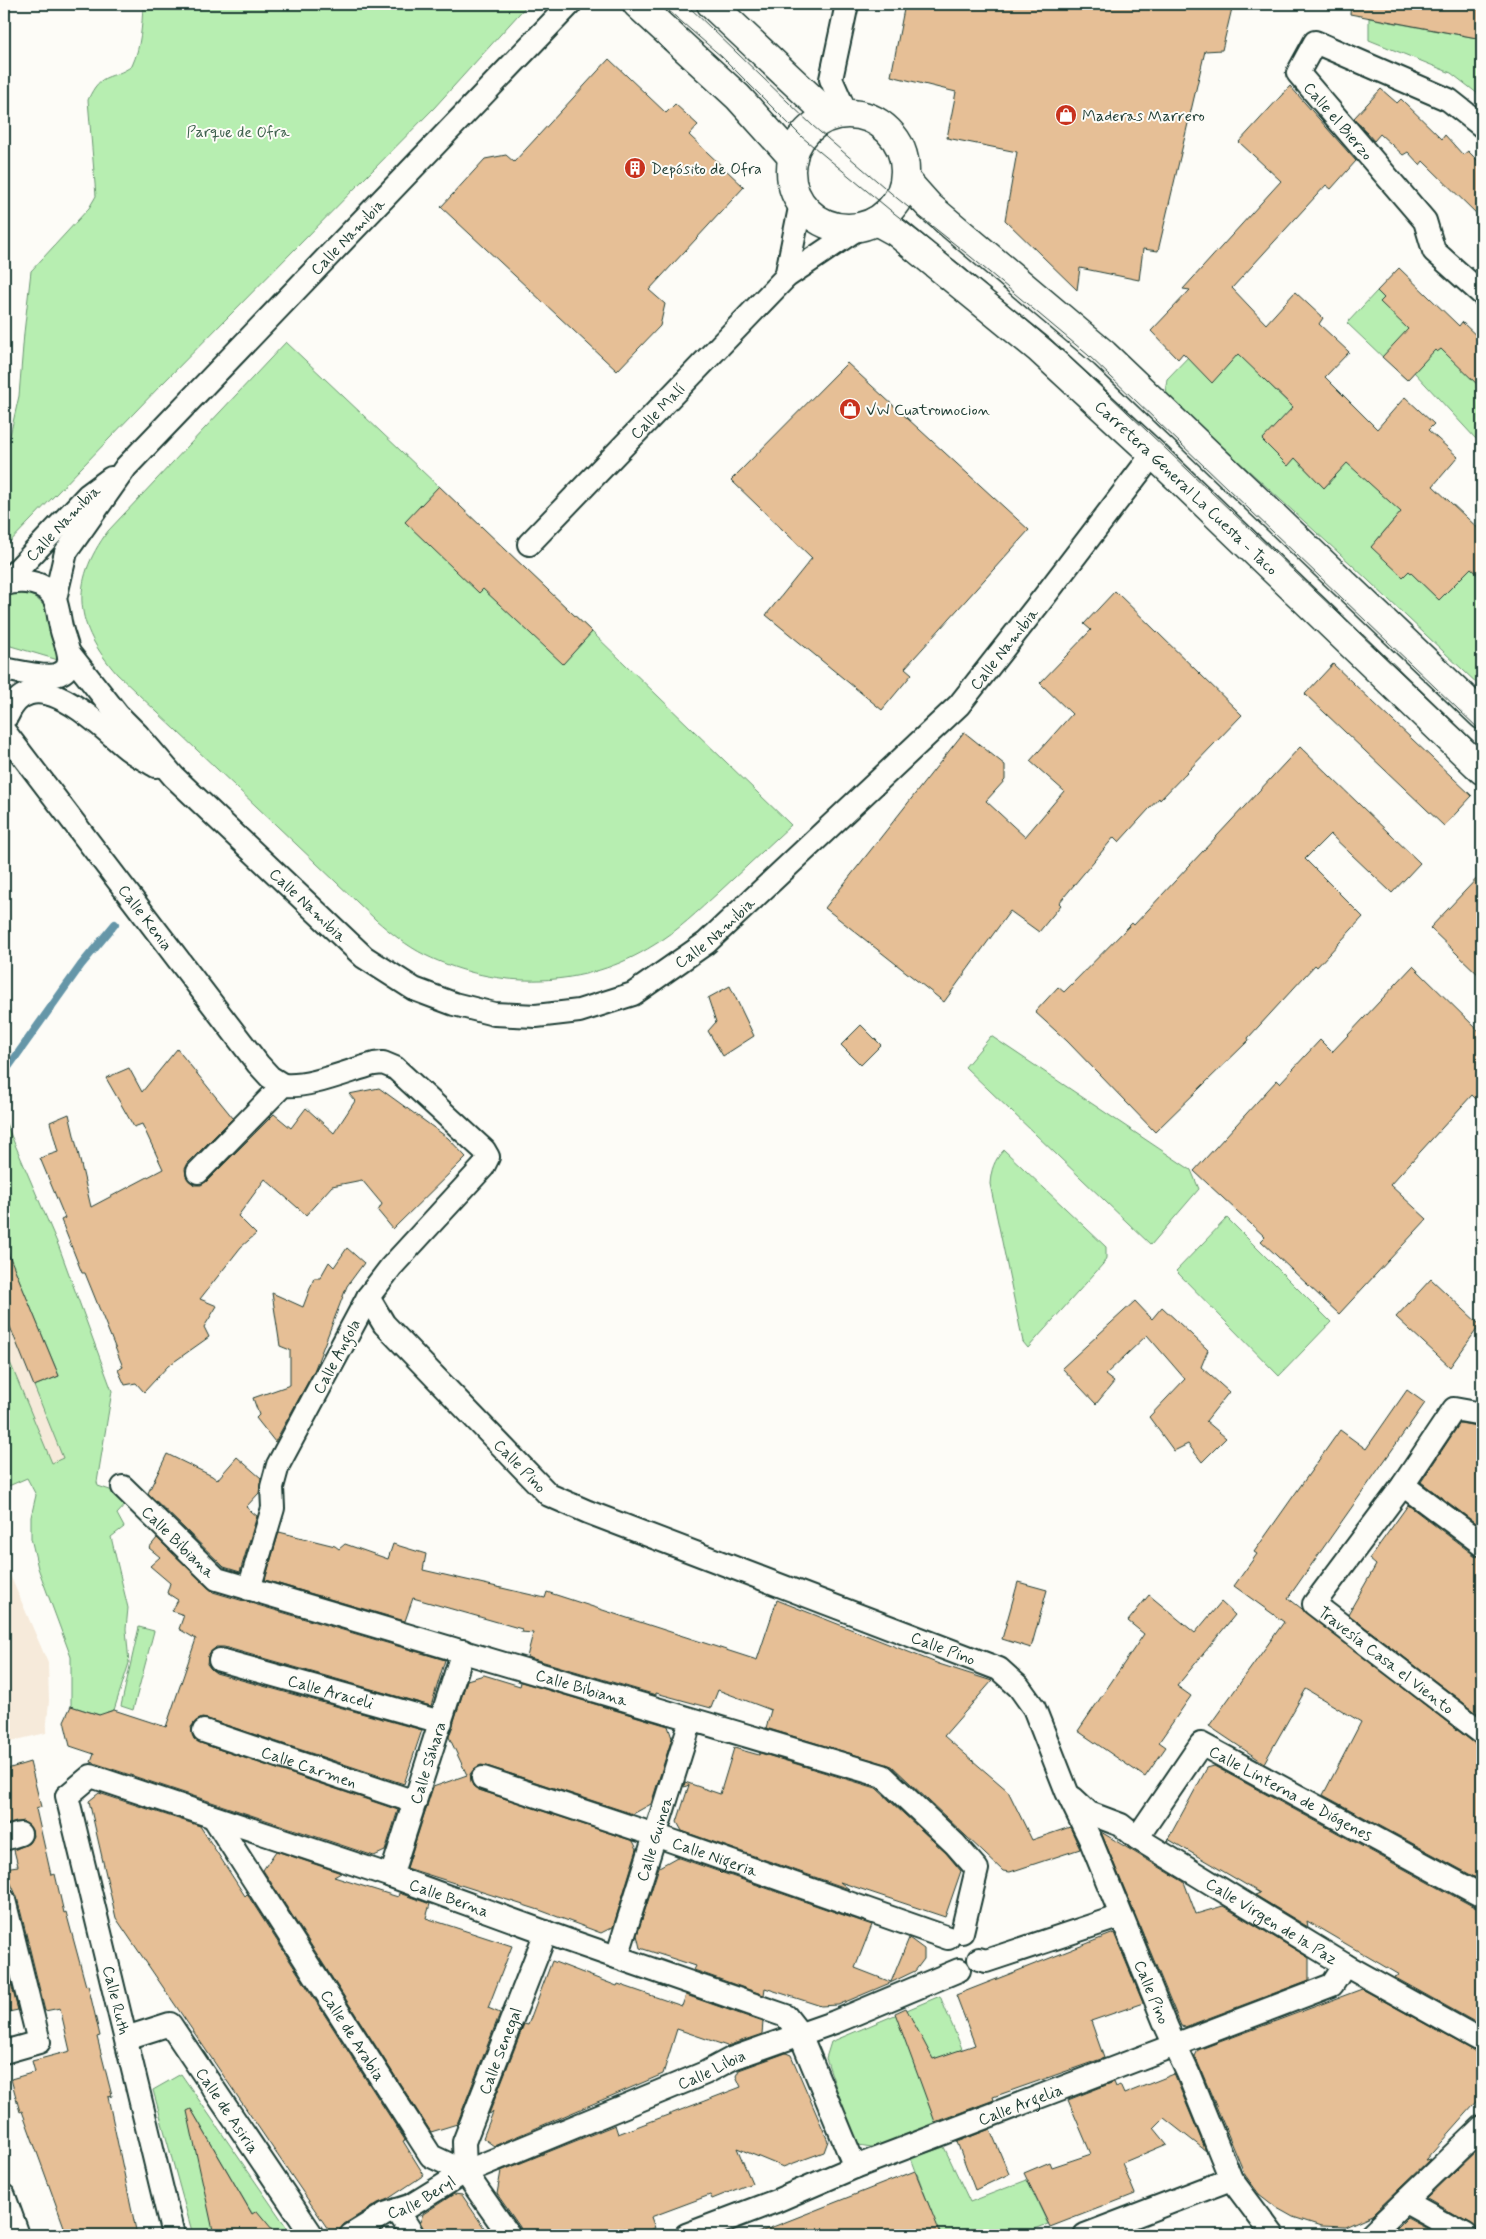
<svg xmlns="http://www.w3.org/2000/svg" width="1486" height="2239" font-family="Mynerve,sans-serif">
<rect width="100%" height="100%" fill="#fdfcf7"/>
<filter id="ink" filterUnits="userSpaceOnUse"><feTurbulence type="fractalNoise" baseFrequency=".02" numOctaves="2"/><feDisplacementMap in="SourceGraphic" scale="10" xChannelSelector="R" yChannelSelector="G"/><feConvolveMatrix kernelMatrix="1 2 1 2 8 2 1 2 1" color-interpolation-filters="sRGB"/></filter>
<g filter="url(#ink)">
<g fill="#f6eada">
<path d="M15 1269 59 1376 35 1386 65 1462 4 1488V1273Z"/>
<path d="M4 1561 48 1663 49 1701 46 1733 4 1743Z"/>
</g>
<g fill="#b7eeb1" stroke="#6b9672">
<path d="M143 4H528L434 108 161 385 4 548V462L19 396 24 333 31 271 89 208 96 196 88 100C101 70 111 81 132 66 141 46 142 26 143 4Z"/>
<path d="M1369 18 1482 39V97L1451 73 1369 40Z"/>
<path d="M1377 291 1424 338 1441 349 1482 381V433L1476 439 1414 372 1407 380 1347 323Z"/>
<path d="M1218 326 1264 379 1312 426 1262 440 1288 465 1295 458 1324 488 1346 463 1327 442 1422 530 1415 539 1394 520 1377 540 1439 600 1463 576 1444 541 1482 578V688L1351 564 1167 396 1166 386 1167 379Z"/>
<path d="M286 342 592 632 791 825C767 847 743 870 719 892 698 911 678 931 654 945 585 989 498 991 425 955 407 946 391 933 376 920L117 674C75 626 69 584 108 531Z"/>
<path d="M18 592C50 594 52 627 58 653V660L4 644V599Z"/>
<path d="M991 1036 1191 1170 1199 1189 1151 1245 965 1067Z"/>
<path d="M4 1119 59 1247 112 1391 97 1482 98 1486 119 1493 128 1502 117 1514 124 1527 111 1537 128 1608 126 1629 129 1663 114 1710 107 1712 106 1717 71 1706V1657L38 1568 31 1538V1517L36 1495 27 1478 4 1488V1348L52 1463 63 1458 34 1386 59 1376 15 1270 4 1273Z"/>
<path d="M1004 1150 1106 1247V1258L1103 1264 1028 1348 1023 1342 990 1184C991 1170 994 1160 1004 1150Z"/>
<path d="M1227 1218 1331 1322 1279 1376 1176 1271Z"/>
<path d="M139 1627 154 1631 133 1710 121 1706Z"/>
<path d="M940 1996C954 2032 974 2069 979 2107L877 2148 859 2145 852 2134 826 2058 831 2042Z"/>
<path d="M181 2074 292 2235H269L250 2210 194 2114 214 2231 209 2235H193L153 2090Z"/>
<path d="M944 2147 970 2202 1027 2180 1048 2224 1019 2235H940L911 2158Z"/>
</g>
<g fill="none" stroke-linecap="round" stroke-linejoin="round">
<path stroke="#6596a8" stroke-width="8" d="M4 1073 81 965 115 924"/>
</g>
<g fill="#e6bf96" stroke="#1f3d34">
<path d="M905 4H1233L1222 50 1205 51 1158 251 1143 249 1139 280 1080 268 1077 290 1005 220 1017 152 947 138 956 92 891 76Z"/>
<path d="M1351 4H1482V39L1350 14Z"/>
<path d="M609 59 666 113 675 104 698 125 689 135 744 187 649 290 665 304 660 326 617 371 441 207 485 159 506 155 514 162Z"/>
<path d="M1290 86 1356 161 1331 189 1326 185 1232 288 1266 324 1295 292 1323 318 1319 324 1349 352 1325 377 1377 429 1405 397 1434 424 1428 430 1458 457 1433 486 1482 532V578L1471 568 1439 600 1409 571 1403 577 1371 547 1401 512 1347 463 1324 488 1295 458 1288 466 1262 440 1293 407 1238 354 1212 383 1183 353 1178 359 1151 331 1190 290 1183 289 1281 181 1239 142Z"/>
<path d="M1381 89 1397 103 1401 99 1442 139 1445 135 1463 155 1468 151 1482 165V219L1423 161 1420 165 1408 152 1403 155 1380 134 1374 141 1354 118Z"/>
<path d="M1399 268 1459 326 1462 322 1482 341V389L1441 349 1437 352 1435 350 1407 380 1382 357 1408 329 1380 302 1384 298 1377 291Z"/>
<path d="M847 363 1029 530 905 668 912 674 882 710 766 615 812 558 731 480Z"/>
<path d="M439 486 592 632 563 664 483 589 479 593 405 522Z"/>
<path d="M1115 591 1242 715 1160 800 1159 798 1119 842 1114 837 1059 903 1061 905 1039 932 1010 911 944 1002 825 908 964 732 1005 765V780L986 801 1025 837 1064 791 1030 761 1072 714 1040 683 1091 630 1084 624Z"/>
<path d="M1333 664 1472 796 1444 826 1305 694Z"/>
<path d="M1300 747 1420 863 1392 893 1330 834 1305 859 1363 917 1317 967 1315 965 1248 1038 1249 1040 1155 1132 1067 1041 1035 1012 1058 987 1064 992 1132 923 1134 925Z"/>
<path d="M1482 873V978L1430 928Z"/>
<path d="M1413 966 1482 1034V1105L1472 1095 1390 1185 1427 1219 1339 1314 1261 1241 1265 1237 1194 1171 1277 1080 1280 1083 1320 1040 1332 1052Z"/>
<path d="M730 986 754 1036 723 1056 708 1031 716 1022 708 998Z"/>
<path d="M861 1025 881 1045 861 1065 841 1045Z"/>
<path d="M177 1049 233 1118 188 1163 185 1169 186 1176 194 1185H201L207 1181 274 1114 291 1128 306 1108 334 1133 355 1101 349 1094 379 1088 448 1138 466 1157 393 1229 378 1211 382 1204 362 1180 332 1186 306 1215 265 1179 238 1216 256 1234 241 1247 200 1299 217 1306 204 1327 209 1337 168 1366 144 1392 136 1383 125 1385 118 1370 123 1367 85 1273H82L61 1220 65 1218 40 1158 58 1152 50 1122 69 1114 91 1207 163 1169 142 1124 134 1127 106 1078 129 1068 142 1092Z"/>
<path d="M4 1243 59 1376 34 1386 4 1312Z"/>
<path d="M347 1248 364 1263 347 1286 314 1371 275 1442 256 1418 259 1415 253 1398 290 1385V1350L280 1346 272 1293 303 1307 314 1278H320L329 1262 334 1267Z"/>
<path d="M1431 1279 1480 1325 1450 1367 1396 1317Z"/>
<path d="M1135 1301 1152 1319 1162 1307 1208 1350 1201 1367 1229 1392 1206 1421 1226 1438 1202 1462 1188 1444 1174 1451 1149 1417 1185 1379 1147 1335 1105 1375 1114 1382 1096 1404 1062 1368Z"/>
<path d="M1407 1390 1425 1403 1288 1598 1474 1743 1482 1746V1881L1323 1795 1361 1722 1306 1689 1264 1763 1209 1726 1284 1622 1234 1586 1257 1554 1254 1552 1340 1430 1366 1449Z"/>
<path d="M1460 1423 1482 1427V1528L1421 1482Z"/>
<path d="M167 1454 212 1476 217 1480 237 1457 261 1478 259 1493 246 1507 257 1516 240 1572 224 1567 148 1493Z"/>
<path d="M1408 1505 1474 1555 1482 1557V1717L1348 1614 1376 1565 1369 1559Z"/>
<path d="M279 1532 335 1546 339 1549 345 1544 388 1559 393 1544 426 1554 423 1570 545 1598 547 1592 757 1660 777 1600 939 1664 992 1681 944 1736 1008 1791 1032 1840 1070 1827 1080 1849 1010 1872 1003 1871 892 1766 766 1728 771 1710 718 1690 711 1708 656 1693V1695L527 1657 533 1633 521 1632 522 1629 413 1598 405 1621 265 1580Z"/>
<path d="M157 1538 213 1592 445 1660 431 1706 224 1647H216L208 1656 207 1664 211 1669 216 1673 422 1730 404 1784 208 1719 202 1718 196 1721 191 1727 194 1739 200 1743 398 1810 385 1851 374 1856 91 1762 94 1754 70 1746 64 1721 71 1706 99 1715 114 1710 166 1727 196 1639 179 1629 184 1615 172 1611 178 1600 167 1593 170 1583 150 1566 160 1557 149 1548Z"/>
<path d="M1018 1582 1047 1590 1031 1648 1002 1639Z"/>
<path d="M1149 1595 1195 1633 1221 1602 1235 1615 1177 1686 1191 1696 1159 1742 1166 1747 1145 1777 1078 1731 1144 1634 1128 1621Z"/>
<path d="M484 1675 520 1686 521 1682 668 1726 672 1738 651 1804 633 1814 487 1766 481 1765 475 1768 470 1774 473 1786 479 1790 633 1841 637 1849 613 1927 601 1933 542 1911 407 1868 433 1787 467 1775 449 1737 467 1680Z"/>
<path d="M734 1748 759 1755 760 1753 876 1788 946 1853 961 1871 945 1917 840 1882 849 1889 682 1831 677 1822 689 1785 684 1787 685 1782 720 1794Z"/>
<path d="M30 1762 41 1807 36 1809 51 1875 55 1874 64 1913 66 1912 86 1986 88 1985 100 2036 97 2037 112 2096 108 2097 137 2235H67L22 2111 20 2112 11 2079 35 2072 32 2061 70 2051 60 2008 45 2011 17 1897 4 1868 18 1866 14 1850 29 1843 33 1836 32 1830 23 1821 4 1825V1770Z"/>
<path d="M1214 1766 1476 1908 1482 1909V2026L1394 1977 1399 1975 1307 1921 1308 1927 1255 1895 1260 1893 1168 1839 1169 1842 1167 1841 1207 1768Z"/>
<path d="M99 1793 200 1826 245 1896 247 1894 405 2140 403 2141 424 2175 388 2199 378 2203 344 2224 338 2233 332 2235 116 1918 89 1801Z"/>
<path d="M1101 1832 1184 1882 1196 1914 1223 1906 1309 1958V1980L1185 2027 1181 2026Z"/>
<path d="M276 1851 341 1873 334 1877 398 1897 399 1893 430 1904 426 1918 512 1946 488 2008 500 2013 457 2124 431 2132 263 1870Z"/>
<path d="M677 1857 872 1925 855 1968 891 1982 909 1938 924 1949V1959L915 1971 890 1983 838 2005 821 2006 765 1988 764 1995 694 1970 696 1966 640 1948 637 1935 659 1867Z"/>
<path d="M1114 1933 1143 2003 1091 2021 1104 2058 993 2097 994 2100 935 2122 895 2013 906 2008 933 2059 975 2045 956 1995Z"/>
<path d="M4 1957 18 2010 4 2013Z"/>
<path d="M552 1961 617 1986 618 1984 682 2006 686 1995 763 2022 762 2034 727 2046 677 2029 663 2074 494 2146 483 2138 493 2112 489 2114 524 2024 528 2025Z"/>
<path d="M1362 1989 1476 2052 1482 2054V2096L1425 2160 1430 2159 1372 2215 1345 2227 1321 2226 1293 2217 1277 2208 1259 2194 1245 2175 1195 2056 1198 2050Z"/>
<path d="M786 2053 791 2055 828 2141 824 2152 783 2167 737 2148 752 2183 712 2199 710 2195 651 2217 655 2228 637 2235H628L624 2228 606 2235H522L520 2227 497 2194 501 2171 615 2125 618 2134 741 2087 736 2076 739 2070Z"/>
<path d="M1174 2074 1206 2151 1164 2118 1154 2128 1167 2144 1122 2163 1135 2194 1050 2227 1024 2173 1050 2162 1052 2167 1091 2154 1068 2100 1114 2082 1116 2087 1120 2085 1124 2094Z"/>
<path d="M191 2109 252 2214 257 2211 277 2235H214L187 2111Z"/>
<path d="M990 2129 1009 2174 975 2190 957 2142Z"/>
<path d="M1482 2145V2225L1479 2232 1472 2224 1427 2198Z"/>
<path d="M915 2171 941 2235H755V2234Z"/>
<path d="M454 2194 462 2195 489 2235 490 2231 493 2235H427L420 2222 423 2214Z"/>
<path d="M1407 2218 1439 2235H1390Z"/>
</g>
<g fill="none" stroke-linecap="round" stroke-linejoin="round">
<g stroke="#1f3d34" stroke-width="26">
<g id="street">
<path d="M846 113 831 79 847 4"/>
<path id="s1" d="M1482 126 1449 100 1315 42 1298 73 1425 221 1434 251 1482 294"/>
<path d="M786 277 801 203"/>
<path id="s2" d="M529 544 786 277 860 227"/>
<path d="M4 584C21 580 46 580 55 600 59 610 59 621 62 631 65 643 77 665 61 673 50 680 17 671 4 669"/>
<path id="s3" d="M4 584 88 495 111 478"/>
<path id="s4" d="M55 599 66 552 126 467 570 4"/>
<path id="s5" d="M69 653 118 715 137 734 174 777 364 957 414 989 454 1004 494 1014 536 1016 579 1011 633 994 706 943 959 705 1044 597 1153 454"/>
<path d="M7 716C32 658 96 722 124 746 133 754 146 760 156 766"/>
<path id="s6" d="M4 731 258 1064 270 1077 283 1085"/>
<path d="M198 1172 283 1085C309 1088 348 1071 374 1064L383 1063 395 1068 484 1150 488 1157 483 1167 391 1267 368 1297 278 1465 272 1487 273 1508 249 1589"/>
<path id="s7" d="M368 1297 384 1324 549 1495 588 1512 999 1669 1019 1687 1034 1708 1067 1792 1091 1841 1167 2028 1188 2073 1231 2179 1273 2235"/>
<path id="s8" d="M1482 1414 1454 1409 1403 1485 1314 1604 1482 1733"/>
<path d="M1403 1485 1482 1544"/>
<path id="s9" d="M123 1487 217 1579 883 1776 955 1844 977 1869 962 1932"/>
<path id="s10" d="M220 1660 441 1722"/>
<path id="s11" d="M204 1731 415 1802"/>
<path id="s12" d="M483 1778 655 1835 948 1938"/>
<path id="s13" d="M1073 1798 1089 1813 1121 1825 1137 1838 1345 1965 1482 2041"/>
<path id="s14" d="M214 1818 431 2156 465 2172 509 2235"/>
<path id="s15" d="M1137 1838 1201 1744 1482 1896"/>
<path d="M4 1839 20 1834"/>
<path id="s16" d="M391 1876 463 1651"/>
<path d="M4 1900 39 2042 4 2052"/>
<path id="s17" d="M617 1957 691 1720"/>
<path d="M979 1959 986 1961 1121 1916"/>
<path id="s18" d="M126 2038 170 2024 312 2235"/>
<path id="s19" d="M465 2172 464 2142 546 1932"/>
<path d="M4 2196 18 2235"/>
<path d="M1406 2202 1466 2235"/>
<path d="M397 2210 413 2235"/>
<path id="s20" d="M173 2235 67 1796 91 1776 391 1876 567 1940 786 2016 800 2034 855 2167"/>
<path id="s21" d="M351 2235 385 2214 410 2206 465 2172 705 2073 733 2058 835 2022 959 1970"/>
<path id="s22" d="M686 2235 776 2201 855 2167 1332 1985 1345 1965"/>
<path d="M1085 2235 1231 2179"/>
<path d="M1370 2235 1482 2127"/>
</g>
</g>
<g stroke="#1f3d34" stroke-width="31">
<g id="secondary">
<path d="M637 4 738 97 793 158"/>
<path d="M711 4 830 116"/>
<circle cx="848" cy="171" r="57"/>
<path d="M905 179 930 207 1104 354 1482 715"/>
<path id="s23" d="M876 221 896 232 1039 349 1153 454 1482 770"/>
</g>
</g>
<use href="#street" stroke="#fdfcf7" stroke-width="22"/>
<use href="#secondary" stroke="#fdfcf7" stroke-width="28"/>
<g stroke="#1f3d34" stroke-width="1">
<path d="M661 4 722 57 802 137 890 210 962 266 1064 352 1482 750"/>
<path d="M686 4 813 126 898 199 971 257 1088 355 1482 732"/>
</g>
</g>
</g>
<defs>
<g id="shop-disc" transform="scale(1.125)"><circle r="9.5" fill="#c8321e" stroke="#fdfcf7"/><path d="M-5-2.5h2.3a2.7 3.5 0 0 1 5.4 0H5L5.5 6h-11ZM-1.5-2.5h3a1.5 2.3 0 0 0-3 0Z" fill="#fff"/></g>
<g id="building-disc" transform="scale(1.125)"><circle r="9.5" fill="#c8321e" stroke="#fdfcf7"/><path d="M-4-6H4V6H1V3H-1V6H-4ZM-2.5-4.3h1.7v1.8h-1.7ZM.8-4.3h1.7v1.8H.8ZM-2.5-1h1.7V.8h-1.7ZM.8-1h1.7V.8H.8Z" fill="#fff"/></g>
</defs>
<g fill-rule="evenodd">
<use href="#shop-disc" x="1066" y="115"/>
<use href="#building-disc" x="635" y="168"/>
<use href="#shop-disc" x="850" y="409"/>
</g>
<g text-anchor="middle" stroke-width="4" stroke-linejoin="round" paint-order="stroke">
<g font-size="16" fill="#1f3d34" stroke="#fdfcf7" text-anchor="start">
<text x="1082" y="121">Maderas Marrero</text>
<text x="651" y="174">Depósito de Ofra</text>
<text x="866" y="415">VW Cuatromocion</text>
</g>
<g font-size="16" fill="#1f3d34" stroke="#fdfcf7">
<text dy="6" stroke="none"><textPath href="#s1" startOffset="286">Calle el Bierzo</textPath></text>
<text dy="6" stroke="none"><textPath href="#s4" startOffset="472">Calle Namibia</textPath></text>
<text dy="6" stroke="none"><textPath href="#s2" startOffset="185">Calle Malí</textPath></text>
<text dy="6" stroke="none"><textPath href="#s23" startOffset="410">Carretera General La Cuesta - Taco</textPath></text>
<text dy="6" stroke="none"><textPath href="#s3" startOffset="85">Calle Namibia</textPath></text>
<text dy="6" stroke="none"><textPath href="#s5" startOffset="1218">Calle Namibia</textPath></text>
<text dy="6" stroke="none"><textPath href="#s5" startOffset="348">Calle Namibia</textPath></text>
<text dy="6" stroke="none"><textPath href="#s6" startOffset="234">Calle Kenia</textPath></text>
<text dy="6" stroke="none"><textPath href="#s5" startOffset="812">Calle Namibia</textPath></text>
<text transform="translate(336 1356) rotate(-62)" y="6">Calle Angola</text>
<text dy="6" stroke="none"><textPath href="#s7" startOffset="228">Calle Pino</textPath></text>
<text dy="6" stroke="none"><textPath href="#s9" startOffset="78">Calle Bibiana</textPath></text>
<text dy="6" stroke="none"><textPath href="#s7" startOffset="692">Calle Pino</textPath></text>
<text dy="6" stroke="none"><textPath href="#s8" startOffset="360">Travesía Casa el Viento</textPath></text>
<text dy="6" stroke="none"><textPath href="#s9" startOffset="512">Calle Bibiana</textPath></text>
<text dy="6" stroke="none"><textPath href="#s10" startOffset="115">Calle Araceli</textPath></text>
<text dy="6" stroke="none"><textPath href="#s16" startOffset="119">Calle Sáhara</textPath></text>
<text dy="6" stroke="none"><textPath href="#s11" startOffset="111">Calle Carmen</textPath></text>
<text dy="6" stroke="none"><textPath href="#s15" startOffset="216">Calle Linterna de Diógenes</textPath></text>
<text dy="6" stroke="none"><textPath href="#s17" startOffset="124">Calle Guinea</textPath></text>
<text dy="6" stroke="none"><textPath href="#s12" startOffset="245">Calle Nigeria</textPath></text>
<text dy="6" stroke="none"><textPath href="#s20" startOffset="861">Calle Berna</textPath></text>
<text dy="6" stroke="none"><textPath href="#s13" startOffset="235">Calle Virgen de la Paz</textPath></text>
<text dy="6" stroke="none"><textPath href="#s7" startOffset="1112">Calle Pino</textPath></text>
<text transform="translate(117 2000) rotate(76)" y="6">Calle Ruth</text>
<text dy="6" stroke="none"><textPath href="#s14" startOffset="258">Calle de Arabia</textPath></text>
<text dy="6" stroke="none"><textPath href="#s19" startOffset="128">Calle Senegal</textPath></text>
<text dy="6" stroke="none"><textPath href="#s21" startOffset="398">Calle Libia</textPath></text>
<text dy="6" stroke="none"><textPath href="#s22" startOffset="359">Calle Argelia</textPath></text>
<text dy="6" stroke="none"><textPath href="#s18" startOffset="150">Calle de Asiria</textPath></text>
<text dy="6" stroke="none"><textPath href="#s21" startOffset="80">Calle Beryl</textPath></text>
</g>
<g font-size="16" fill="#3d604d" stroke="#fdfcf7">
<text x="238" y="137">Parque de Ofra</text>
</g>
</g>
<rect width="1486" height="2239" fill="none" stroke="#fdfcf7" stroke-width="20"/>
<rect x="10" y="10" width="1466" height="2219" fill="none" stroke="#1f3d34" stroke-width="2" filter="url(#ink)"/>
</svg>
